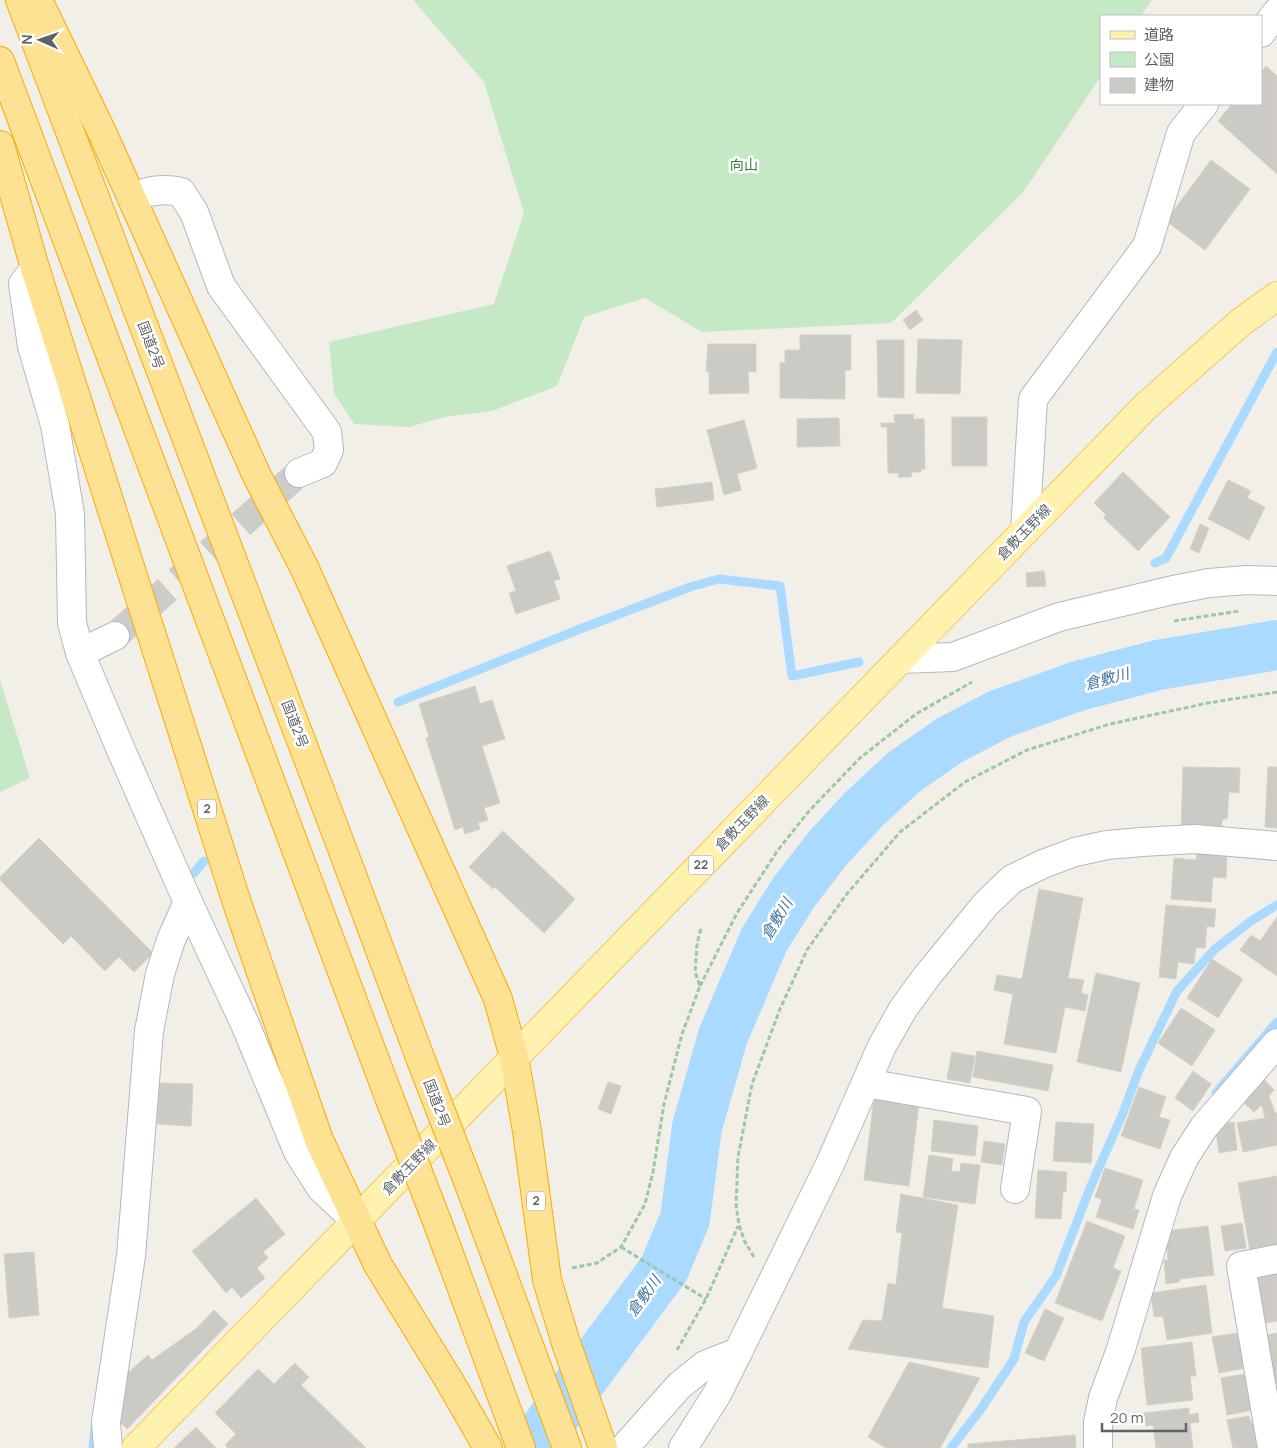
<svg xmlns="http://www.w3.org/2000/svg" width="1277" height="1448" font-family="Manrope,'Noto Sans JP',sans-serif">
<rect width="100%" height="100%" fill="#f1efe8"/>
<g fill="#c5e8c5">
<path d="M413 0H1152L1141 16H1101V76L1024 191 891 323 702 332 645 298 584 317 557 386 492 411 444 417 409 427 354 424 334 393 329 342 494 304 524 213 484 82Z"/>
<path d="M0 680 30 778 0 792Z"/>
</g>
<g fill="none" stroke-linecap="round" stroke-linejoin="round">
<g stroke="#aadaff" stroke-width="9">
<path d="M1155 563 1166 558 1277 352"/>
<path d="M398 702 580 629 690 587 719 579 780 586 792 676 859 662"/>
<path d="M194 873 204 861"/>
<path d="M1216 1093 1277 1022"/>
<path d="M93 1448 95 1428"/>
<path d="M951 1448 981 1409 1014 1359 1024 1322 1056 1276 1090 1188 1123 1113 1139 1070 1177 991 1215 949 1251 921 1277 905"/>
</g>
<path stroke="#aadaff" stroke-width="50" d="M531 1448 664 1269 685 1219 697 1127 723 1036 764 940 794 892 828 848 864 809 904 772 950 740 1000 714 1078 686 1158 665 1277 645"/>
</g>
<g fill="#cccac5" stroke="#d6d1c6">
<path d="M1266 66 1277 76V174L1218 121 1231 105 1229 104H1261V68L1263 70Z"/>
<path d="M1211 160 1250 189 1205 250 1166 221Z"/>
<path d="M916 310 923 320 910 330 903 320Z"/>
<path d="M800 335H851V370H845V399L780 398V363H785V350H800Z"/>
<path d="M918 339 962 340 960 394 916 393Z"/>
<path d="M877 340H904V398L878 397Z"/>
<path d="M708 344H756V372H748L749 393 709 394V372L706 371Z"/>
<path d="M914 414 913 419H924L925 469H921V472H912L911 477H898L899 473H888L887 427H881V423H895L894 415Z"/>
<rect x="952" y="417" width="35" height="49"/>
<path d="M839 418 840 446 797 447V419Z"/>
<path d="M744 420 757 468 737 474 741 490 724 495 707 430Z"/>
<path d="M1123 472 1170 517 1138 551 1104 518 1106 515 1094 503Z"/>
<path d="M1228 480 1251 491 1247 498 1265 507 1249 540 1208 519Z"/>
<path d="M712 482 714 500 657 507 655 489Z"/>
<path d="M1200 524 1209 528 1199 553 1190 549Z"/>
<path d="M550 551 560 579 554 581 560 599 516 614 509 593 516 591 507 566Z"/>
<path d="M1044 571 1046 586 1027 587 1026 573Z"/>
<path d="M475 686 480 704 492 700 505 739 482 746 500 803 484 808 488 820 478 823 480 829 465 834 463 827 455 830 426 738 429 737 419 704Z"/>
<path d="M1183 767 1240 768 1239 793 1229 792 1227 819H1222V833L1181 832Z"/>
<path d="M1268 767H1277V828L1265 827Z"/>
<path d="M503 831 575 899 544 933 495 887 493 889 469 867Z"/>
<path d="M39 838 153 953 134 972 119 957 105 971 71 936 63 944 0 880V877Z"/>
<path d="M1197 851 1227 853 1226 878 1213 877 1211 902 1171 899 1174 858 1196 860Z"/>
<path d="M1039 889 1083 898 1068 978 1084 980 1081 993 1088 995 1085 1011 1065 1007 1056 1053 1004 1044 1013 994 994 990 997 975 1022 979Z"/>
<path d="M1166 905 1216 909 1214 927 1207 926 1205 948 1196 947 1194 964 1178 962 1176 979 1159 977Z"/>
<path d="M1277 917V976L1240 950 1251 935 1260 941Z"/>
<path d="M1212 959 1243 979 1218 1018 1187 998Z"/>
<path d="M1096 973 1140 983 1121 1072 1077 1062Z"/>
<path d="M1181 1008 1215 1030 1192 1066 1158 1043Z"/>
<path d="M977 1051 1053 1065 1048 1091 973 1077Z"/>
<path d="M952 1052 975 1056 970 1083 947 1079Z"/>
<path d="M1193 1071 1211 1084 1193 1111 1175 1098Z"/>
<path d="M1260 1075 1274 1090 1269 1096 1275 1113H1277V1145L1243 1152 1237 1123 1265 1118 1262 1105 1254 1112 1240 1099Z"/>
<path d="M608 1082 621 1086 611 1114 598 1109Z"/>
<path d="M159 1083 193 1084 191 1126 157 1124Z"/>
<path d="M1139 1087 1166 1097 1159 1117 1170 1120 1160 1149 1121 1136Z"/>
<path d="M874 1098 919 1103 909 1186 864 1180Z"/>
<path d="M934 1120 978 1126 975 1156 931 1151Z"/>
<path d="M1056 1122 1094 1124 1091 1163 1053 1161Z"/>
<path d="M1234 1122 1237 1150 1219 1153 1215 1124Z"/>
<path d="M984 1141 1005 1144 1002 1165 981 1162Z"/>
<path d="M929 1155 953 1159 951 1171 960 1172 961 1163 980 1165 975 1204 923 1197Z"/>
<path d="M1105 1168 1143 1180 1134 1209 1139 1210 1133 1229 1096 1217 1102 1199 1095 1197Z"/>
<path d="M1038 1170 1067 1172 1066 1192H1063L1061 1219 1035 1218Z"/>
<path d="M1277 1176V1246L1250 1251 1238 1183Z"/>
<path d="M901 1194 958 1205 942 1308 994 1316 988 1368 848 1349 863 1320 882 1321 888 1283 896 1285 902 1233 896 1232Z"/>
<path d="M256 1198 285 1234 263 1252 268 1258 257 1268 265 1278 241 1298 232 1287 226 1293 192 1251Z"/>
<path d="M1087 1221 1125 1236 1113 1268 1121 1271 1102 1321 1055 1303Z"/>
<path d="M1242 1223 1246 1248 1225 1251 1221 1226Z"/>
<path d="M1208 1226 1214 1275 1180 1279 1179 1282 1166 1284 1164 1260H1168L1165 1231Z"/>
<path d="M34 1252 39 1315 9 1318 4 1254Z"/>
<path d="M1277 1269V1321L1264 1323 1255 1274Z"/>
<path d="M1206 1285 1212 1333 1167 1340 1163 1316 1154 1317 1151 1293Z"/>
<path d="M1045 1309 1064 1318 1044 1361 1025 1353Z"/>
<path d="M214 1310 228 1324 127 1429 112 1414 122 1378 148 1355 152 1360 197 1328Z"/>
<path d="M1237 1333 1239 1342 1246 1340 1251 1367 1219 1373 1212 1337Z"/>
<path d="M1277 1333V1409L1263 1336Z"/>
<path d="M1192 1342 1196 1376H1190L1193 1400 1147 1405 1141 1348Z"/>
<path d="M909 1362 980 1378 940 1448H886L868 1437Z"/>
<path d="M295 1363 309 1377 301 1385 366 1448H228L225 1445 236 1434 215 1413 258 1369 274 1384Z"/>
<path d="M1245 1374 1247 1384 1256 1383 1254 1410 1227 1415 1221 1378Z"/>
<path d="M1189 1408V1415L1198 1413 1199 1422 1190 1423 1193 1448H1156L1153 1425 1146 1426 1144 1413Z"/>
<path d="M1249 1416 1251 1423 1261 1421 1267 1448H1233L1227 1420Z"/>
<path d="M196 1427 216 1448H174Z"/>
<path d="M1075 1435 1076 1448H968V1444Z"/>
</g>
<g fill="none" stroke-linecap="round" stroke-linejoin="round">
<path stroke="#ccccc8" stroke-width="28" stroke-dasharray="28 14" stroke-linecap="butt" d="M115 636 299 473"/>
<g stroke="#b5b8bc" stroke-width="30">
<g id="minor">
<path d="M1261 33 1277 12"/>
<path d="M132 198C148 190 163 188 181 192L194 212 221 286 327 432 329 450 323 463 299 473"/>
<path d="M35 268 23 284 32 346 55 425 70 514 72 623 80 653 121 750 188 902 245 1024 298 1152 321 1188 356 1221"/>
<path d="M1025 531 1033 399 1147 246 1181 133 1204 104"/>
<path d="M80 653 115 636"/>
<path d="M901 659 953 657 1059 617 1173 590 1209 583 1247 580 1277 581"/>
<path d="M866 1083 1027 1111 1015 1189"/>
<path d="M108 1448 106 1422 131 1256 149 1031 160 974 171 940 188 902"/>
<path d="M624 1448 679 1386 705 1365 738 1352 830 1164 882 1046 903 1009 927 976 986 904 1012 879 1043 864 1075 852 1107 845 1142 842 1195 839 1277 846"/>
<path d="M683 1448 717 1394 738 1352"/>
<path d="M1098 1448V1422L1103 1398 1121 1349 1167 1196 1184 1158 1204 1127 1277 1043"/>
<path d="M1272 1448 1241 1266 1277 1259"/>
</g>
</g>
<g stroke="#f2c960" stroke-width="30">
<path id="major" d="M136 1448 1146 406 1241 322 1277 296"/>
</g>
<g stroke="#f9ab00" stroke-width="30">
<g id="highway">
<path d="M20 0 343 851 421 1060"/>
<path d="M38 0 101 130 257 476 304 567 498 999 514 1057 527 1131 547 1280 566 1343 603 1448"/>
<path d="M0 61 389 1097"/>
<path d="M0 145 35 268 237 903 319 1140 378 1265 450 1382 488 1448"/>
<path d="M472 1192 567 1448"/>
<path d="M438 1224 521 1448"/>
</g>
</g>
<g stroke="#9cc7a9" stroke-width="3" stroke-dasharray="5 2.5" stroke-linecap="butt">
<path d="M1174 621 1239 611"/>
<path d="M700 986 737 913 778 850 809 811 860 758 916 714 972 682"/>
<path d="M621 1247 706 1299"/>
<path d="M754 1257 745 1242 739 1225 736 1205 738 1157 752 1084 780 1009 807 950 846 895 900 832 965 782 1027 750 1110 724 1208 703 1277 692"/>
<path d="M572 1268 597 1263 621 1247 645 1204 653 1172 664 1104 682 1034 700 986 695 972 697 944 701 928"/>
<path d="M677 1350 706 1299 738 1226"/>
</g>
<use href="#minor" stroke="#fff" stroke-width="28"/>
<use href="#major" stroke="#fff2af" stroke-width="28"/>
<use href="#highway" stroke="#fde293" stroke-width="28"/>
<g stroke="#f9ab00" stroke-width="30" stroke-linecap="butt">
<g id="highway-bridge">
<path d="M421 1060 472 1192"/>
<path d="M389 1097 438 1224"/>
</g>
</g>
<use href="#highway-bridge" stroke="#fde293" stroke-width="28"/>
</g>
<g text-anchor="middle" stroke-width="5" stroke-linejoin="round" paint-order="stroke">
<g fill="#fff" stroke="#8f9295" stroke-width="1">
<rect x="198" y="799.5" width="18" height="19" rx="4"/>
<rect x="688.5" y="855.5" width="25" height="19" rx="4"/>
<rect x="527" y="1191.5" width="18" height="19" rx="4"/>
</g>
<g font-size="12" font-weight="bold" fill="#5f6368">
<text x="207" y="813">2</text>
<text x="701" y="869">22</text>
<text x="536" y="1205">2</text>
</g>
<g font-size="14" fill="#348238" stroke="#fff">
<text x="744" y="170">向山</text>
</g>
<g font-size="14" fill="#5f6368" stroke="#fff">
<text transform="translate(151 345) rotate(69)" y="5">国道2号</text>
<text transform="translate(1024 532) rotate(-46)" y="5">倉敷玉野線</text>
<text transform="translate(295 724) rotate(69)" y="5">国道2号</text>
<text transform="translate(742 823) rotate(-46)" y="5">倉敷玉野線</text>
<text transform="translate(437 1103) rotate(69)" y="5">国道2号</text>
<text transform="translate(409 1167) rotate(-46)" y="5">倉敷玉野線</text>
</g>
<g font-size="15" font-style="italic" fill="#4174aa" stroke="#fff">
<text transform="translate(1107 679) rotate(-15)" y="5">倉敷川</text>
<text transform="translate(777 919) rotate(-59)" y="5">倉敷川</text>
<text transform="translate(644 1296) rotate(-54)" y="5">倉敷川</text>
</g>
</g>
<rect x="1100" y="15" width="162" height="90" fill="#ffffff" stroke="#bfc1c3"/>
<rect x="1110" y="31" width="25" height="8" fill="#fff2af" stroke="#bfc1c3"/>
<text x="1144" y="40" font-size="15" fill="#5f6368">道路</text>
<rect x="1110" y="52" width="25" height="15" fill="#c5e8c5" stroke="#bfc1c3"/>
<text x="1144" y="65" font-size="15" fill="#5f6368">公園</text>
<rect x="1110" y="78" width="25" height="15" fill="#cccac5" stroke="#bfc1c3"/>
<text x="1144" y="90" font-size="15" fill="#5f6368">建物</text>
<g transform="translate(40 40) rotate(272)" stroke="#ffffff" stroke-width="4" paint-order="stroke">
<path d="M0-4L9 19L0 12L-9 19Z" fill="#5f6368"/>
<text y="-8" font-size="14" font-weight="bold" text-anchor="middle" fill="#5f6368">N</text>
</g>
<path d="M1102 1423v8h84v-8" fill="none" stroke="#5f6368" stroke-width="2.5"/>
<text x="1110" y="1423" font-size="15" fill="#5f6368" stroke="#ffffff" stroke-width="4" paint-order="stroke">20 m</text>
</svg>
